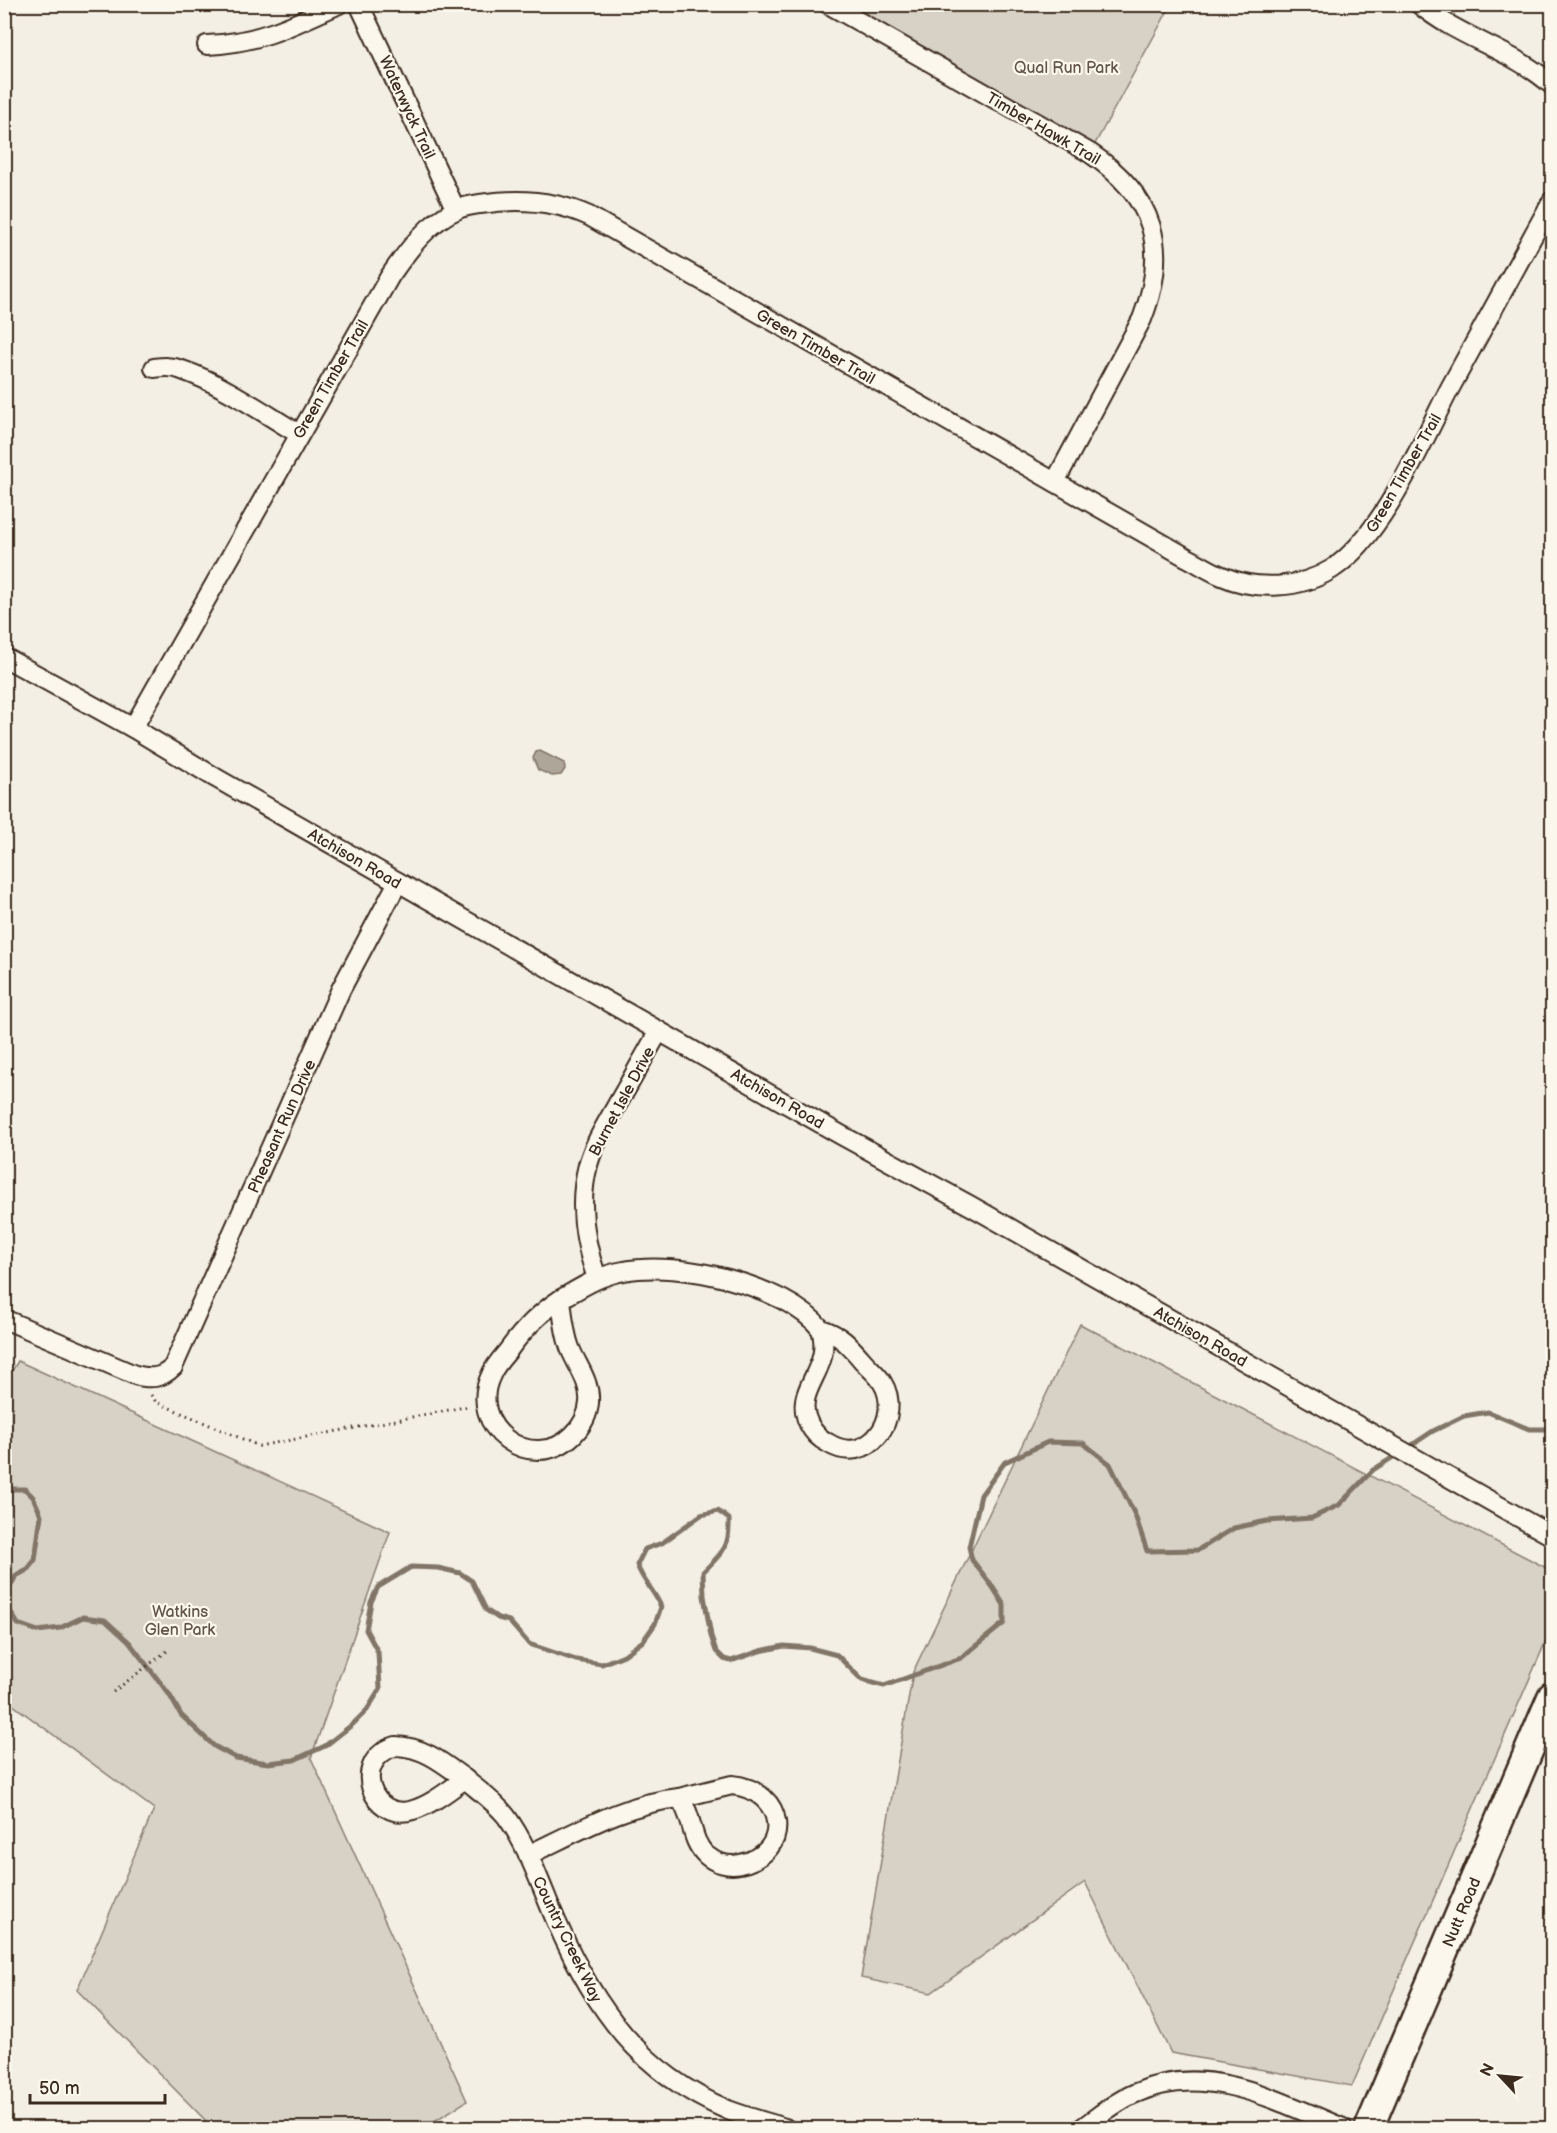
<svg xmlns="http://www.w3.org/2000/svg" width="1557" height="2133" font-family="'Balsamiq Sans',sans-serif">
<rect width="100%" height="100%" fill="#f3efe4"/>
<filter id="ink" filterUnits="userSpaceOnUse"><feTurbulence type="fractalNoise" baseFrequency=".0167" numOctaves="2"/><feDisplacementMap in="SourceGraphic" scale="12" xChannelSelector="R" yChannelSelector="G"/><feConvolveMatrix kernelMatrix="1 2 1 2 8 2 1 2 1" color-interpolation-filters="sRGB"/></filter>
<g filter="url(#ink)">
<g fill="#d8d1c6" stroke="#8a7e72" stroke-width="1.5">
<path d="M828 5H1171L1090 153Z"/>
<path d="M1080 1324 1552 1571V1627L1352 2086 1171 2053 1085 1882 931 1993 861 1978 913 1672Z"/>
<path d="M18 1361 390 1532 311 1758 467 2101 423 2128H213L77 1990 154 1809 5 1699 4 1384Z"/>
</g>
<path fill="#afa69a" stroke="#817468" stroke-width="1.5" d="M540 751 564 763 565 769 561 775 552 776 538 770 533 758 536 752Z"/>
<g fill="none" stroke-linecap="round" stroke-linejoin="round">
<g stroke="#817468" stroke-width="5">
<path d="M1406 1449 1433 1431 1464 1416 1488 1412 1529 1429H1552"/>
<path d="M4 1489H25L33 1497 41 1515 35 1560 27 1570 16 1576 8 1590 10 1611 18 1624 38 1631 60 1628 83 1617 105 1620 129 1642 169 1694 181 1715 214 1746 236 1758 268 1763 294 1760 325 1746 353 1724 367 1710 380 1689 378 1652 366 1630 371 1602 378 1587 411 1567 438 1568 460 1573 472 1581 486 1610 498 1618 509 1621 529 1644 576 1660 602 1664 624 1655 643 1641 655 1624 661 1607C655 1591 643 1582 637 1565L645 1549 662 1543 701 1515 718 1511 729 1519C730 1548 723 1552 703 1572L704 1596 711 1636 716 1651 724 1659 731 1661 760 1651 784 1646 810 1648 837 1655 862 1680 884 1686 961 1658 1004 1623V1605L992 1586 972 1560 969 1547 981 1495 1005 1462 1048 1442 1083 1443 1110 1464 1135 1515 1147 1551 1198 1550 1234 1528 1267 1521 1312 1518 1339 1505 1373 1470 1398 1454"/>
</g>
<g stroke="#3b2a1e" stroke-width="22">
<g id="street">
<path d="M359 4 456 210"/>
<path d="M828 4 1090 153C1154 196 1170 248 1142 319L1055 482"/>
<path d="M1419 4C1459 38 1513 50 1552 85"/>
<path d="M207 45C259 43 293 25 339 4"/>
<path d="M154 368C163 367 172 366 182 370 223 384 262 412 299 434"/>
<path d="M4 657 133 728 216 778 841 1135 971 1206 1552 1536"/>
<path d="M133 728 390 276C408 250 428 222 458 209 465 206 473 205 480 204 518 198 554 200 589 216L1186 557C1198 563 1210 571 1222 576 1256 591 1300 589 1332 569 1382 537 1422 442 1450 388 1484 326 1518 263 1552 201"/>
<path d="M597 1278C584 1242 578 1203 588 1165 594 1143 607 1123 618 1103 632 1079 645 1055 659 1031"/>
<path d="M561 1299C563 1316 564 1332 570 1348 577 1366 591 1382 589 1403 588 1415 582 1426 573 1435 531 1476 466 1426 491 1375 494 1367 501 1359 507 1352 522 1331 539 1313 561 1299Z"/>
<path d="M561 1299C582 1287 600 1275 624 1271 679 1260 785 1285 821 1329"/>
<path d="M4 1319 135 1375C150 1379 161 1379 173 1367L341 989 398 882"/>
<path d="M821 1329C841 1335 850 1346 863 1361 869 1368 877 1374 882 1382 904 1417 868 1468 828 1443 820 1439 813 1432 809 1424 791 1388 834 1371 821 1329Z"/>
<path d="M396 1746C424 1747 443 1763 465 1779 449 1790 431 1805 413 1810 372 1823 349 1760 396 1746Z"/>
<path d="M465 1779C479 1791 494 1801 506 1816 529 1847 541 1887 557 1923 594 2007 640 2073 728 2110 746 2117 766 2122 785 2128"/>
<path d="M732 1785C785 1790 794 1853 740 1864 729 1867 715 1863 706 1855 689 1839 694 1815 679 1798Z"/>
<path d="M528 1855C575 1833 626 1803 679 1798"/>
<path d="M1082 2128C1099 2116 1116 2101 1136 2093 1206 2061 1279 2102 1343 2128"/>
</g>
</g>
<g stroke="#3b2a1e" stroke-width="32">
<path id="secondary" d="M1369 2128 1552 1696"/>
</g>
<g stroke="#3b2a1e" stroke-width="3" stroke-dasharray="1.5 4.5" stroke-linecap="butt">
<path d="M151 1395 156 1402 259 1446 470 1406"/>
<path d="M113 1692 167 1651"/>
</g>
<use href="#street" stroke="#fbf7ec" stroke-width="18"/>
<use href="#secondary" stroke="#fbf7ec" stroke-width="27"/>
</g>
</g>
<g text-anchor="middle" stroke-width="4.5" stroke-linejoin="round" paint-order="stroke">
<g font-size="16" fill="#625448" stroke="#fbf7ec">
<text x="1066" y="73">Qual Run Park</text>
<text x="180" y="1617">Watkins<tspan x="180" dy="18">Glen Park</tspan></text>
</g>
<g font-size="16" fill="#3b2a1e" stroke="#fbf7ec">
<text transform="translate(408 107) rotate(65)" y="6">Waterwyck Trail</text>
<text transform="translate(1044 128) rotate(30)" y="6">Timber Hawk Trail</text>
<text transform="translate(816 346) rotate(30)" y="6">Green Timber Trail</text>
<text transform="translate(330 379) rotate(-60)" y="6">Green Timber Trail</text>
<text transform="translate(1403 473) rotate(-60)" y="6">Green Timber Trail</text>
<text transform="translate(355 858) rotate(30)" y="6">Atchison Road</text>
<text transform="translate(778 1098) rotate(30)" y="6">Atchison Road</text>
<text transform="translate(621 1101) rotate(-62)" y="6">Burnet Isle Drive</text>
<text transform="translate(281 1126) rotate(-66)" y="6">Pheasant Run Drive</text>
<text transform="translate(1201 1336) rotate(30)" y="6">Atchison Road</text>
<text transform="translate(1461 1912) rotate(-67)" y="6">Nutt Road</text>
<text transform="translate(568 1939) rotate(64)" y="6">Country Creek Way</text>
</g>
</g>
<rect width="1557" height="2133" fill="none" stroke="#fbf7ec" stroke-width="24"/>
<rect x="12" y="12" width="1533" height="2109" fill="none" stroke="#3b2a1e" stroke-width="2" filter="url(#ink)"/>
<g transform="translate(1500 2076) rotate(296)" stroke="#fbf7ec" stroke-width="4.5" paint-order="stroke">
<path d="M0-4.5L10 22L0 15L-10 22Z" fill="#3b2a1e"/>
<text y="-9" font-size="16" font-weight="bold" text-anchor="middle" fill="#3b2a1e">N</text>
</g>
<path d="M30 2094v9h135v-9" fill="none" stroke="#3b2a1e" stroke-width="3"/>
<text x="39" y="2094" font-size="18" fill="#3b2a1e" stroke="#fbf7ec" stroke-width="4.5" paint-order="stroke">50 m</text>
</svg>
